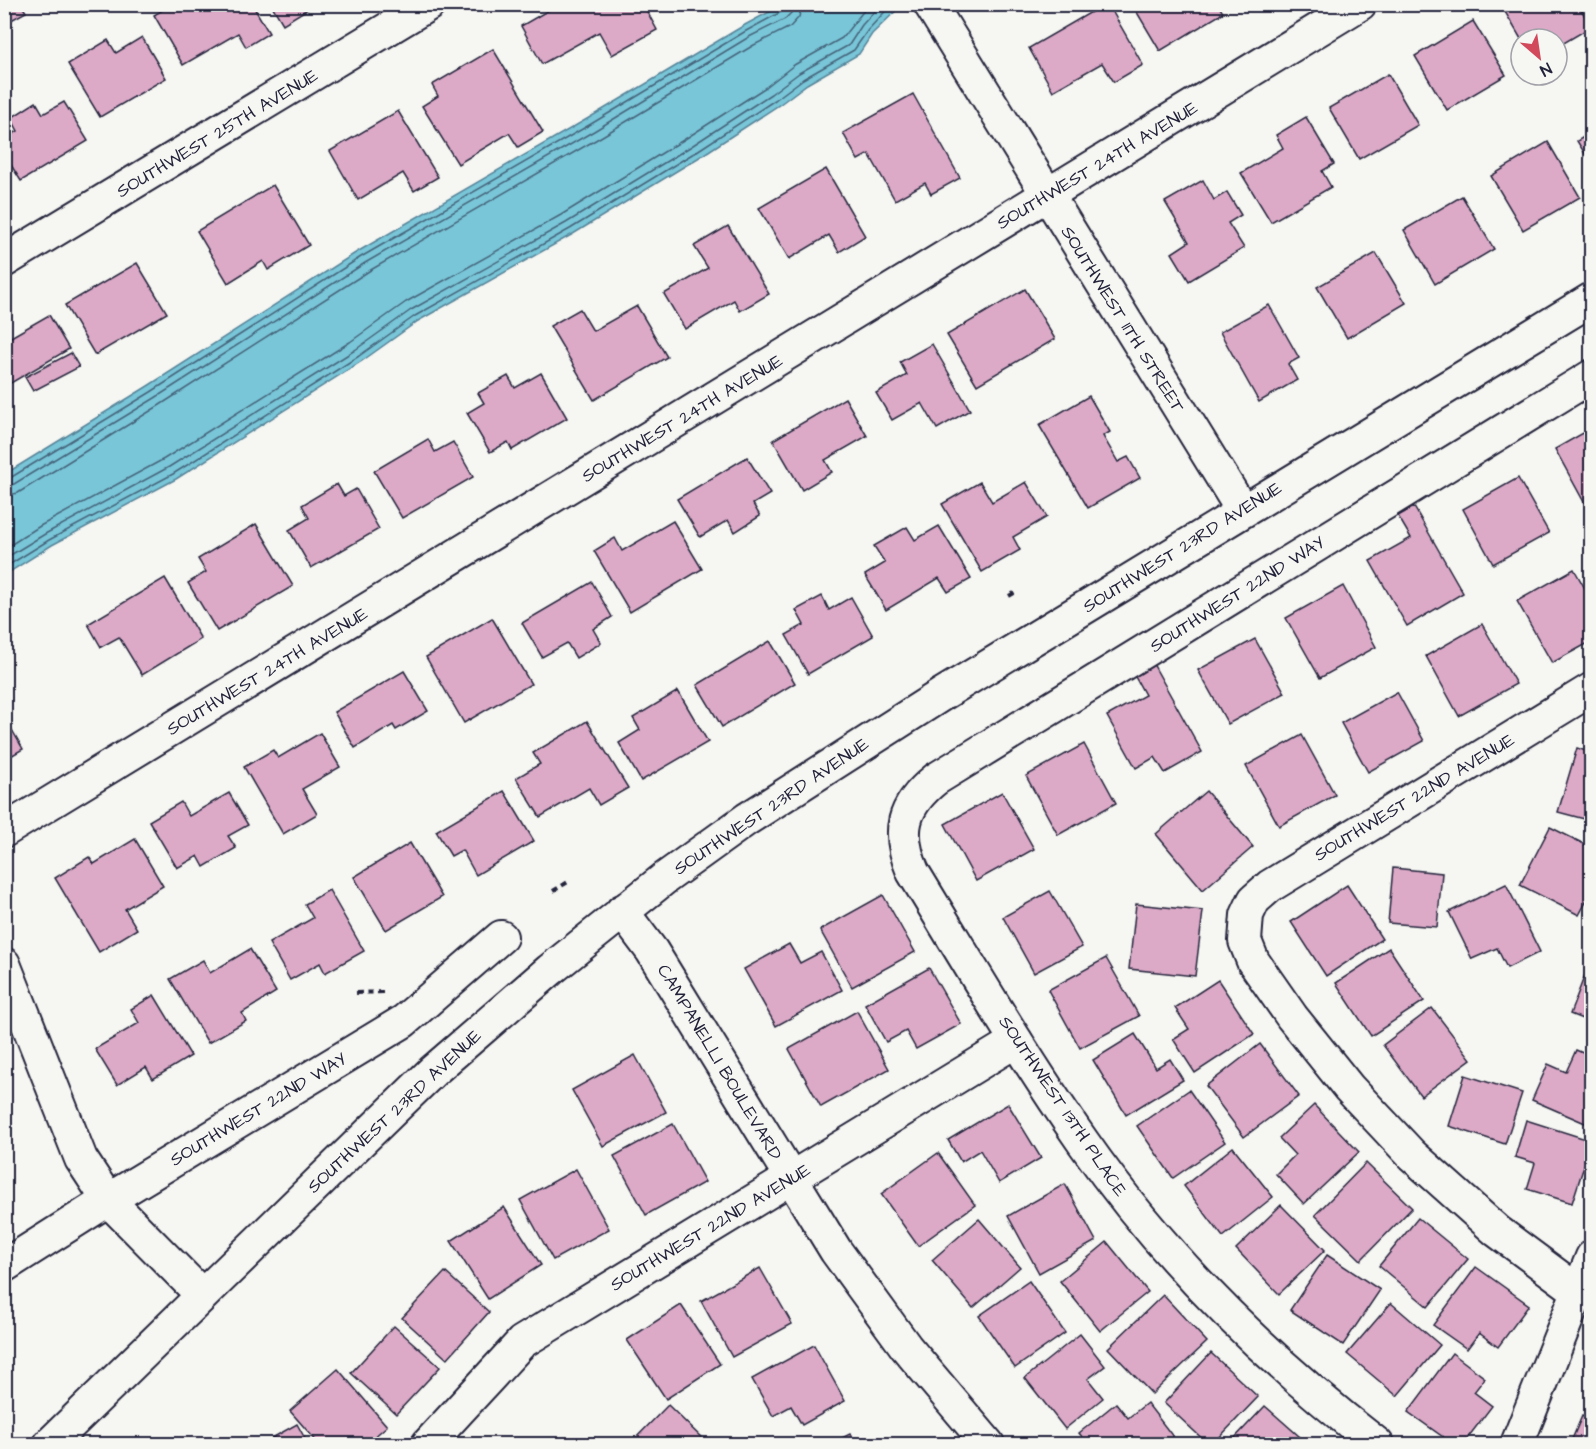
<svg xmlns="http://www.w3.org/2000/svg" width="1596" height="1449" font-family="'Architects Daughter',sans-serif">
<rect width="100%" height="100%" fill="#f6f6f2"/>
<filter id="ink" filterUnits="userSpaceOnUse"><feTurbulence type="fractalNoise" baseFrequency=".0167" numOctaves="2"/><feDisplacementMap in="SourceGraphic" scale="12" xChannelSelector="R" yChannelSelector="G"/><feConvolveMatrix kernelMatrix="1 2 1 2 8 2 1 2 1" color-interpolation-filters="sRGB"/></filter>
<g filter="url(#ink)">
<path fill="#79c6d8" stroke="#568499" stroke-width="1.5" d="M784 4 902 5 872 34 859 54 807 84 779 105 698 158 573 234 418 321 362 361 176 479 52 545 5 575V474L148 386 357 252 587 119 743 26Z"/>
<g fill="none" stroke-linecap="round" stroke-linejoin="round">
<g stroke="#45647a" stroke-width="1.5">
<path d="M4 479 10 478 151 392 361 257 591 124 746 31 781 12 785 4"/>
<path d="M4 487 14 484 155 398 365 263 594 131 749 37 785 19 791 13 793 4"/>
<path d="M4 496 18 493 160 405 369 271 599 138 754 45 790 27 799 17 802 4"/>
<path d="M4 549 40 526 164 459 350 342 406 302 561 215 685 139 766 87 794 65 842 38 869 4"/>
<path d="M4 559 45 534 169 467 355 350 411 310 566 223 690 147 771 94 799 73 849 45 862 25 881 4"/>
<path d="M4 568 49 540 173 474 359 356 415 316 570 229 694 153 775 100 803 79 854 50 868 30 892 4"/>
</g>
</g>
<g fill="#dcaac7" stroke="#22223b" stroke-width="1.5">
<path d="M4 4H21L26 12 4 24Z"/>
<path d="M173 4H252L269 33 246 47 238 33 183 65 154 15Z"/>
<path d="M271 4H310L311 7 283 24Z"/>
<path d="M559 4H643L657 30 612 55 599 32 542 64 521 26Z"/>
<path d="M1105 4H1108L1143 65 1114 82 1102 63 1053 91 1029 48Z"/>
<path d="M1132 4H1218L1223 13 1160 51Z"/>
<path d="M1578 4 1591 27 1557 47V39H1521L1501 5Z"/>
<path d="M1473 21 1506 75 1447 110 1415 56Z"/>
<path d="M142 37 166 78 100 117 68 64 108 40 116 53Z"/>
<path d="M493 49 543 132 518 147 509 133 458 164 422 106 438 96 432 85Z"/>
<path d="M1388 74 1418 125 1359 159 1329 108Z"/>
<path d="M913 94 960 178 931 194 925 183 895 200 869 154 858 160 843 133Z"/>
<path d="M36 102 43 114 64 102 88 141 21 181 4 154V139L18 131 11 118Z"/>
<path d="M398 111 438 177 414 191 403 173 358 200 330 151Z"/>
<path d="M1306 117 1334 164 1322 171 1331 187 1271 222 1241 173 1283 148 1276 135Z"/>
<path d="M1592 132V165L1577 141Z"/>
<path d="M1548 142 1580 197 1523 230 1491 176Z"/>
<path d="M826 169 865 236 839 252 829 235 789 259 759 208Z"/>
<path d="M1203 180 1214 200 1227 192 1241 215 1228 223 1244 248 1189 281 1172 253 1189 242 1165 202Z"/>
<path d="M273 185 309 245 268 270 263 261 228 283 197 231Z"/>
<path d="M1462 196 1494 249 1435 284 1404 230Z"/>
<path d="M728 226 769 294 740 311 734 300 685 329 664 294 708 268 694 246Z"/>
<path d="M1376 253 1406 303 1347 338 1317 287Z"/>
<path d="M137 263 167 313 95 355 65 305Z"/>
<path d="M1025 289 1055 339 977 385 947 335Z"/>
<path d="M1269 305 1299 358 1288 364 1297 380 1259 402 1220 332Z"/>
<path d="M637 306 667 357 594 400 550 326 580 309 593 331Z"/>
<path d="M49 315 69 349 4 387V341Z"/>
<path d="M932 344 970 410 937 429 922 403 892 420 876 393 907 375 900 362Z"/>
<path d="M71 353 79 367 33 391 25 377Z"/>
<path d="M541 373 567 418 512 450 508 442 490 452 467 413 484 403 478 393 508 376 515 388Z"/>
<path d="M1089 396 1110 432 1103 436 1118 462 1128 457 1140 478 1088 508 1039 425Z"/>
<path d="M845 398 867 436 825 460 832 472 802 490 773 440Z"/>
<path d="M1592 428V513H1590L1555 449Z"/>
<path d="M428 439 435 452 453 442 473 477 402 518 374 471Z"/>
<path d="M747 457 770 494 753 504 760 516 735 532 728 520 700 537 677 499Z"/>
<path d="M1518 478 1549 533 1493 564 1463 509Z"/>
<path d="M980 482 992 502 1026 482 1047 517 1013 537 1020 550 982 572 942 504Z"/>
<path d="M337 484 344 496 356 489 379 529 311 568 289 530 309 518 302 505Z"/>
<path d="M1414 507 1463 593 1407 626 1370 561 1411 538 1398 516Z"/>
<path d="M673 521 702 569 630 612 594 551 615 538 622 551Z"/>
<path d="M256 524 293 586 217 631 188 583 206 572 198 559Z"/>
<path d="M939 526 971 579 948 592 939 578 886 610 865 575 885 563 874 546 907 527 915 540Z"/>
<path d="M1574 569 1592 601V641L1552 663 1517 601Z"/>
<path d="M165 578 201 639 142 675 119 637 101 647 88 624Z"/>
<path d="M592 582 612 617 593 629 601 643 576 658 567 643 542 657 522 623Z"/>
<path d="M1343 586 1376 647 1320 678 1286 618Z"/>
<path d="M822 596 829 610 851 597 873 636 808 674 786 635 804 625 796 610Z"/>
<path d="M492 618 531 684 464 723 426 657Z"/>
<path d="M1482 624 1516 684 1459 716 1426 656Z"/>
<path d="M1255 639 1285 693 1228 724 1198 670Z"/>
<path d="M770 641 795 683 722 727 697 685Z"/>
<path d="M1152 662 1202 752 1165 773 1155 757 1136 768 1107 716 1145 695 1133 673Z"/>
<path d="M404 671 428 711 396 730 393 725 355 748 334 712Z"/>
<path d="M678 691 708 742 641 781 619 743 640 730 633 718Z"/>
<path d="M1397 692 1424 741 1368 772 1341 723Z"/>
<path d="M4 716 23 749 4 760Z"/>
<path d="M587 721 628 788 599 805 589 788 540 817 516 778 540 764 533 753Z"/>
<path d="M320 733 340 767 302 789 317 814 283 834 244 767 273 750 278 758Z"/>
<path d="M1302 735 1335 795 1279 826 1246 766Z"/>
<path d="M1084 744 1116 803 1058 835 1026 776Z"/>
<path d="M1577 748 1592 753V821L1558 812Z"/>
<path d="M504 791 534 841 476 875 462 850 451 856 436 831Z"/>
<path d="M1206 791 1253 847 1203 890 1156 834Z"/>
<path d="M1002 792 1034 849 976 881 945 824Z"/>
<path d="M229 793 248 825 228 836 236 848 204 867 198 856 177 868 149 821 181 802 189 816Z"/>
<path d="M1550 827 1592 848V891L1579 915 1520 885Z"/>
<path d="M135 839 163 886 125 909 137 929 99 952 55 878 89 857 94 864Z"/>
<path d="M410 843 442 897 386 930 354 877Z"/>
<path d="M1393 868 1442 873 1437 927 1388 923Z"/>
<path d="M1506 884 1540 952 1507 968 1497 948 1472 959 1449 912Z"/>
<path d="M1347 885 1382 939 1326 976 1291 922Z"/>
<path d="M329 890 364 951 325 973 320 963 290 980 269 943 313 918 305 904Z"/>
<path d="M1050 891 1082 947 1034 973 1003 917Z"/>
<path d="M883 895 915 952 852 987 820 930Z"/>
<path d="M1136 904 1203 911 1195 976 1129 969Z"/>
<path d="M789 944 800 963 821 952 842 990 776 1026 744 969Z"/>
<path d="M1389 948 1424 1001 1371 1036 1336 983Z"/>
<path d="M250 949 276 992 242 1013 246 1021 208 1043 170 979 203 960 210 973Z"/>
<path d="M1106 958 1139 1016 1080 1048 1048 990Z"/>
<path d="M929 968 961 1024 916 1049 906 1031 886 1042 865 1004Z"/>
<path d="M1586 972 1592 974V1042L1583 1039 1590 1022 1570 1014Z"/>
<path d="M1218 980 1254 1034 1195 1073 1173 1039 1189 1029 1175 1008Z"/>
<path d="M154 995 191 1056 153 1079 146 1067 117 1085 95 1049 139 1023 131 1009Z"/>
<path d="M1432 1008 1471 1059 1421 1096 1383 1045Z"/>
<path d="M857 1011 889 1069 821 1107 789 1049Z"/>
<path d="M1135 1034 1156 1068 1170 1059 1183 1080 1126 1115 1093 1060Z"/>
<path d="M1260 1044 1299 1096 1244 1137 1206 1086Z"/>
<path d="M1576 1050 1592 1057V1126L1532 1100 1548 1064 1566 1072Z"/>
<path d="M635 1055 666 1112 603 1146 572 1090Z"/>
<path d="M1465 1075 1522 1093 1505 1144 1449 1126Z"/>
<path d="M1189 1090 1225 1142 1173 1178 1137 1126Z"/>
<path d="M1008 1104 1041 1158 999 1183 980 1150 961 1162 948 1140Z"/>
<path d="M1314 1105 1359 1152 1304 1204 1276 1174 1295 1155 1279 1138Z"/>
<path d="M1526 1120 1592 1141 1572 1203 1527 1189 1535 1163 1515 1157Z"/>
<path d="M673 1124 705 1182 646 1215 614 1156Z"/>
<path d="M1233 1147 1273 1197 1223 1237 1184 1186Z"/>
<path d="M938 1153 975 1205 918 1246 881 1194Z"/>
<path d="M1366 1163 1412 1208 1361 1260 1315 1215Z"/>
<path d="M576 1169 609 1229 553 1260 520 1200Z"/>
<path d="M1065 1184 1096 1241 1039 1273 1008 1216Z"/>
<path d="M1281 1205 1325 1250 1279 1294 1236 1249Z"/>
<path d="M504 1207 541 1265 488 1299 451 1241Z"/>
<path d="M1418 1218 1468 1259 1428 1307 1379 1266Z"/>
<path d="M979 1219 1020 1267 973 1308 932 1260Z"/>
<path d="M1107 1242 1148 1292 1100 1331 1060 1281Z"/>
<path d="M1327 1255 1380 1290 1343 1345 1290 1310Z"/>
<path d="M1476 1267 1529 1305 1498 1347 1479 1333 1467 1349 1433 1325Z"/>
<path d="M760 1268 792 1324 732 1357 701 1301Z"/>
<path d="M445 1272 489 1312 447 1359 402 1318Z"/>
<path d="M1029 1281 1065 1333 1015 1368 979 1316Z"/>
<path d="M1163 1295 1207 1342 1152 1394 1108 1348Z"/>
<path d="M1391 1303 1440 1345 1397 1396 1347 1354Z"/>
<path d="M681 1305 720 1364 666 1399 627 1340Z"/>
<path d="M394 1326 440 1367 396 1414 351 1373Z"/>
<path d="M1080 1334 1105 1366 1088 1379 1103 1398 1065 1429 1025 1378Z"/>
<path d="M814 1345 845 1401 802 1425 791 1406 773 1416 752 1379Z"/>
<path d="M1211 1353 1258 1397 1213 1444H1208L1164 1403Z"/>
<path d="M1452 1353 1485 1378 1474 1392 1492 1406 1463 1444H1453L1408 1412Z"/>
<path d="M338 1369 387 1426 366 1444H319L290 1411Z"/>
<path d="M1116 1403 1128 1418 1147 1403 1174 1438 1166 1444H1088L1079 1433Z"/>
<path d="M668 1405 708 1444H630Z"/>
<path d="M1265 1406 1308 1444H1229Z"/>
<path d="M1582 1416 1592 1420V1444H1570Z"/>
<path d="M297 1424 308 1444H276L272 1438Z"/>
<path d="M850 1434 855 1444H830Z"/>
</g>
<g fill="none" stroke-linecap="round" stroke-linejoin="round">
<g stroke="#22223b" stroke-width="36">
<g id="minor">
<path d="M930 4 1242 510"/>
<path d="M4 261 429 4"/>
<path d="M4 831 1360 4"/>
<path d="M622 911 652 951 836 1251 906 1347 988 1444"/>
<path d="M4 964 81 1159 108 1200 202 1295"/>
<path d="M4 1266 108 1200 404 1021 501 937"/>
<path d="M1578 1291 1497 1231 1412 1155 1349 1088 1292 1017 1253 961 1245 941 1247 915 1254 900 1270 886 1592 689"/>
<path d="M50 1444 433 1071 550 970 665 878 747 819 941 695 1592 299"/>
<path d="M428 1444 522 1342 1016 1041"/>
<path d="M1377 1444C1266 1358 1163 1257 1083 1142 1022 1055 968 962 913 872 896 832 902 806 936 779L1592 376"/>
<path d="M1517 1444 1592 1257"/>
</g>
</g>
<g stroke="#22223b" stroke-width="4" stroke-dasharray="6 4.5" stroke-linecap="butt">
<path d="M1009 596 1018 591"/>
<path d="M553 891 568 882"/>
<path d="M356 993 383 992"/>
</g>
<use href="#minor" stroke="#f6f6f2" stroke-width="32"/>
</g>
</g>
<g text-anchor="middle" stroke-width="6" stroke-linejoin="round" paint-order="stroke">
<g font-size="18" fill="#22223b" stroke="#f6f6f2">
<text transform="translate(217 133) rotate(-31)" y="6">SOUTHWEST 25TH AVENUE</text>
<text transform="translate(1097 165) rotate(-31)" y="6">SOUTHWEST 24TH AVENUE</text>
<text transform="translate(1123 319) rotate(58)" y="6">SOUTHWEST 11TH STREET</text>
<text transform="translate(682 418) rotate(-31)" y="6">SOUTHWEST 24TH AVENUE</text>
<text transform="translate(1182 547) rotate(-32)" y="6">SOUTHWEST 23RD AVENUE</text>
<text transform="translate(1237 594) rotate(-32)" y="6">SOUTHWEST 22ND WAY</text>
<text transform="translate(267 671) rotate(-31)" y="6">SOUTHWEST 24TH AVENUE</text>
<text transform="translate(1414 797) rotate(-31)" y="6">SOUTHWEST 22ND AVENUE</text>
<text transform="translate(771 806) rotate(-34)" y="6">SOUTHWEST 23RD AVENUE</text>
<text transform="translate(720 1062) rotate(59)" y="6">CAMPANELLI BOULEVARD</text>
<text transform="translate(1063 1106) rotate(56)" y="6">SOUTHWEST 13TH PLACE</text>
<text transform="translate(258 1109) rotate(-31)" y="6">SOUTHWEST 22ND WAY</text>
<text transform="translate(394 1111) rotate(-43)" y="6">SOUTHWEST 23RD AVENUE</text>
<text transform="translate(710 1227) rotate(-31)" y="6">SOUTHWEST 22ND AVENUE</text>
</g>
</g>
<rect width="1596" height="1449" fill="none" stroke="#f6f6f2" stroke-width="24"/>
<rect x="12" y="12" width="1572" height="1425" fill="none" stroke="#22223b" stroke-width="2" filter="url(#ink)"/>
<g transform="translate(1539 57) rotate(151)"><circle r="28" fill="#f6f6f2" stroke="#a1a1a9" stroke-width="1.5"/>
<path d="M0-4.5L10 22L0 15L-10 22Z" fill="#d1495b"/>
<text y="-9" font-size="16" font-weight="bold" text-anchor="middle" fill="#22223b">N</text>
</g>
</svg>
